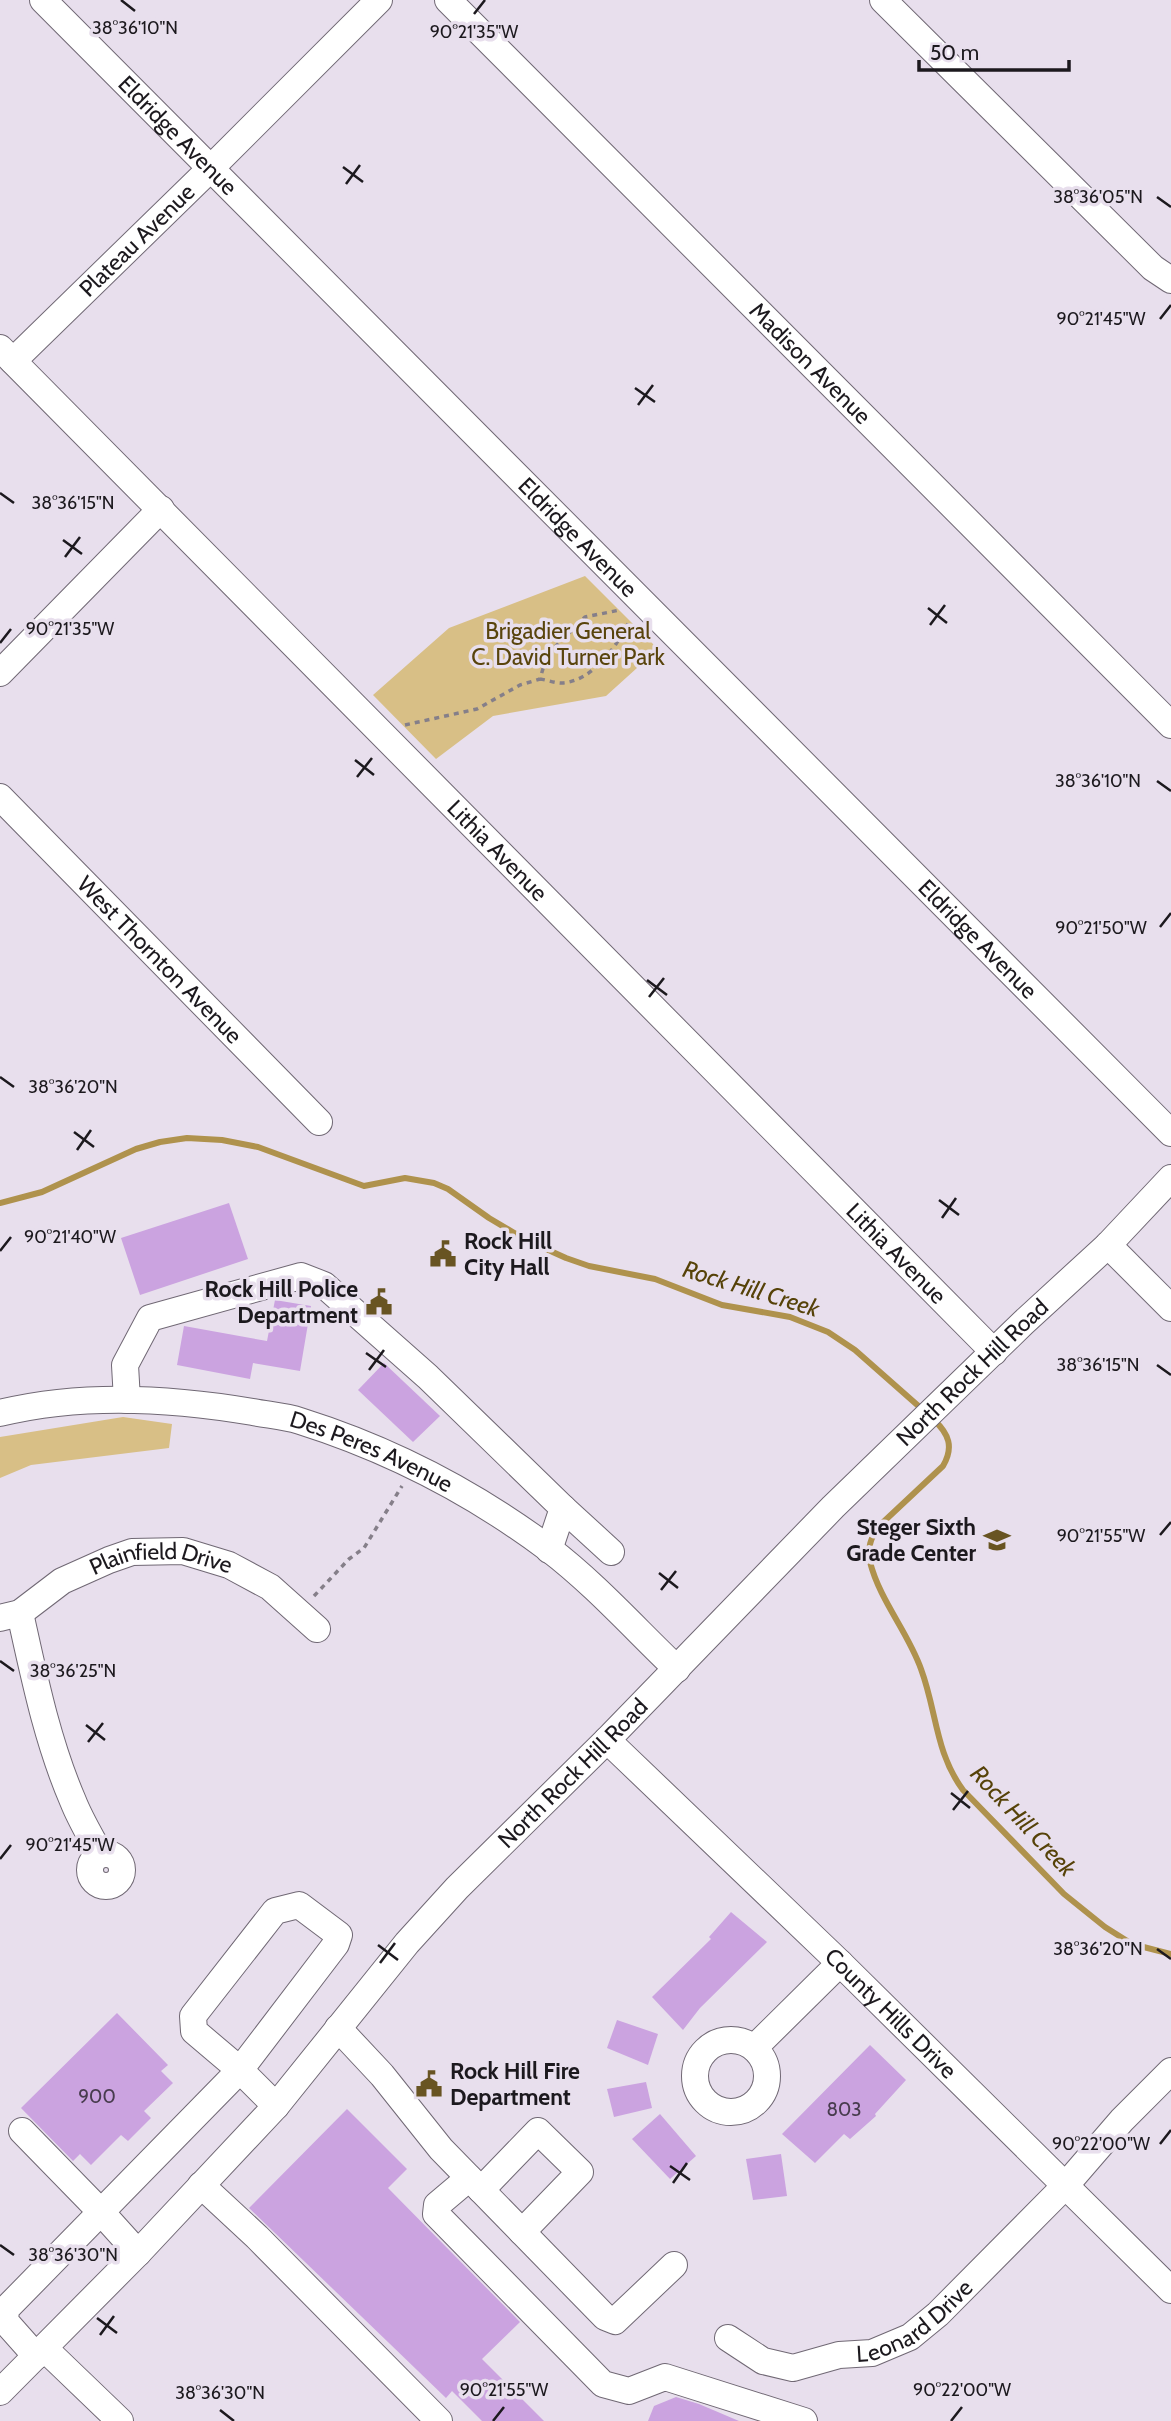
<svg xmlns="http://www.w3.org/2000/svg" width="1171" height="2421" font-family="Cabin,sans-serif">
<rect width="100%" height="100%" fill="#e8dfed"/>
<g fill="#d8bf86">
<path d="M585 576 658 649 606 696 493 716 436 759 373 695 449 628Z"/>
<path d="M123 1417 172 1424 169 1448 31 1465 0 1478V1437Z"/>
</g>
<g fill="none" stroke-linecap="round" stroke-linejoin="round">
<g stroke="#af924d" stroke-width="6">
<path d="M0 1203 42 1192 136 1149 160 1142 187 1138 222 1140 258 1147 364 1186 405 1178 434 1183 448 1189 489 1218 526 1240 566 1258 589 1266 655 1279 722 1305 790 1317 828 1332 855 1350 923 1410"/>
<path d="M934 1420C949 1434 954 1447 943 1466L878 1527C871 1538 867 1548 870 1562 880 1601 908 1632 921 1669 937 1712 935 1752 963 1790L1064 1894 1105 1927 1132 1944 1171 1954"/>
</g>
</g>
<g fill="#cba3e0">
<path d="M229 1203 248 1259 140 1295 121 1238Z"/>
<path d="M275 1300 311 1306 300 1371 253 1363 250 1379 177 1365 184 1326 267 1341Z"/>
<path d="M384 1363 440 1416 413 1442 358 1390Z"/>
<path d="M731 1912 767 1942 700 2008 683 2030 652 1997 711 1939 709 1937Z"/>
<path d="M117 2013 168 2065 161 2071 173 2083 144 2111 151 2118 128 2141 121 2135 91 2165 80 2154 73 2161 21 2108Z"/>
<path d="M617 2020 658 2034 648 2065 607 2048Z"/>
<path d="M870 2045 906 2080 875 2114 876 2116 850 2139 844 2134 815 2163 782 2134Z"/>
<path d="M646 2082 652 2108 614 2117 607 2089Z"/>
<path d="M347 2109 407 2169 388 2188 520 2322 482 2359 544 2421H482L452 2391 446 2398 249 2208Z"/>
<path d="M660 2114 696 2156 670 2179 632 2139Z"/>
<path d="M781 2154 787 2196 753 2200 746 2159Z"/>
<path d="M676 2397 699 2404 739 2421H648L654 2406Z"/>
</g>
<g fill="none" stroke-linecap="round" stroke-linejoin="round">
<g stroke="#706874" stroke-width="28">
<g id="minor">
<path id="s1" d="M43 0 1171 1133"/>
<path id="s2" d="M448 0 1171 725"/>
<path d="M883 0 1153 268 1171 280"/>
<path id="s3" d="M0 348 994 1352"/>
<path id="s4" d="M13 361 210 169 379 0"/>
<path d="M0 673 161 509"/>
<path id="s5" d="M0 797 319 1122"/>
<path d="M1108 1245 1171 1308"/>
<path d="M127 1400 125 1365 150 1318 301 1276 324 1285 428 1377 563 1508 549 1550"/>
<path id="s6" d="M0 1413C81 1393 171 1398 253 1412 268 1415 285 1416 300 1421 389 1449 474 1493 549 1549 595 1584 635 1629 677 1669"/>
<path d="M563 1508 611 1552"/>
<path d="M20 1613C34 1676 47 1741 73 1801 80 1819 91 1837 100 1854"/>
<path id="s7" d="M0 1618 20 1613 62 1581 109 1560 132 1552 183 1551 229 1565 270 1587 317 1629"/>
<path id="s8" d="M607 1740 840 1963 1171 2290"/>
<circle cx="106" cy="1870" r="16"/>
<path d="M338 2028 382 2075 441 2149 605 2317 615 2321 674 2265"/>
<circle cx="731" cy="2076" r="36"/>
<path d="M754 2048 840 1963"/>
<path d="M22 2131 101 2212 138 2253"/>
<path d="M469 2178 437 2205 436 2214 603 2384 629 2391 665 2377 804 2421"/>
<path d="M201 2185 257 2237 439 2421"/>
<path d="M481 2190 538 2131 580 2172 522 2232"/>
<path id="s9" d="M728 2338 763 2361 793 2368 839 2355 872 2353 910 2337 938 2314 1065 2186 1122 2120 1171 2071"/>
<path d="M44 2348 120 2421"/>
<path d="M36 2356 5 2321 6 2309 240 2070 336 1944 339 1935 299 1905 275 1911 193 2016 194 2031 240 2070 276 2106"/>
<path id="s10" d="M0 2392 138 2253 276 2106 407 1943 457 1888 607 1740 833 1507 1023 1323 1108 1245 1171 1178"/>
</g>
</g>
<g stroke="#857f89" stroke-width="3.5" stroke-dasharray="5 5" stroke-linecap="butt">
<path d="M540 679C547 680 555 683 562 683 593 681 616 647 629 622"/>
<path d="M405 725 477 709 520 685 540 679 547 655 585 617 620 610"/>
<path d="M314 1596 349 1559 364 1548 402 1486"/>
</g>
<use href="#minor" stroke="#fff" stroke-width="26"/>
</g>
<path fill="none" stroke="#1c191e" stroke-width="2.5" d="M121 0 135 11M474 14 485 0M343 167 363 182M346 184 360 165M1157 197 1171 207M1160 319 1171 305M635 388 655 402M638 405 653 385M0 493 14 503M63 540 82 554M65 557 80 537M928 608 947 623M930 625 945 605M0 643 11 629M355 760 374 775M357 777 372 758M1157 781 1171 791M1160 927 1171 913M647 980 667 995M649 997 664 978M0 1077 14 1087M74 1132 94 1147M77 1150 91 1130M939 1200 959 1215M942 1218 956 1198M0 1251 11 1237M366 1353 386 1367M1157 1365 1171 1375M369 1370 384 1350M1160 1535 1171 1522M659 1573 678 1588M661 1590 676 1571M0 1661 14 1671M86 1725 105 1740M88 1742 103 1723M951 1793 970 1808M953 1810 968 1791M0 1859 11 1845M378 1945 398 1960M1157 1949 1171 1959M380 1963 395 1943M1160 2144 1171 2130M670 2166 690 2180M673 2183 687 2163M0 2245 14 2255M97 2318 117 2333M100 2335 114 2316M220 2410 234 2421M493 2421 504 2407M951 2421 962 2407"/>
<defs>
<g id="civic-bare" transform="scale(2.1)"><path d="M-.6-6.5H3V-4.5H.6V-3L4-1V1h2V6H-6V1h2V-1L-.6-3ZM-1.2 2.5V6h2.4V2.5Z" fill="#685422" stroke="#e8dfed" stroke-width="2.5" paint-order="stroke"/></g>
<g id="school-bare" transform="scale(2.1)"><path d="M0-5L7-2L0 1L-7-2ZM-4 1L0 2.5L4 1V4Q0 6-4 4Z" fill="#685422" stroke="#e8dfed" stroke-width="2.5" paint-order="stroke"/></g>
</defs>
<g fill-rule="evenodd">
<use href="#civic-bare" x="443" y="1254"/>
<use href="#civic-bare" x="379" y="1302"/>
<use href="#school-bare" x="997" y="1540"/>
<use href="#civic-bare" x="429" y="2084"/>
</g>
<g text-anchor="middle" stroke-width="7" stroke-linejoin="round" paint-order="stroke">
<g font-size="19" fill="#483c4e">
<text x="97" y="2103">900</text>
<text x="844" y="2116">803</text>
</g>
<g font-size="23" fill="#1c191e" stroke="#e8dfed">
<text dy="8" stroke="none"><textPath href="#s1" startOffset="191">Eldridge Avenue</textPath></text>
<text dy="8" stroke="none"><textPath href="#s4" startOffset="173">Plateau Avenue</textPath></text>
<text dy="8" stroke="none"><textPath href="#s2" startOffset="513">Madison Avenue</textPath></text>
<text dy="8" stroke="none"><textPath href="#s1" startOffset="758">Eldridge Avenue</textPath></text>
<text dy="8" stroke="none"><textPath href="#s3" startOffset="707">Lithia Avenue</textPath></text>
<text dy="8" stroke="none"><textPath href="#s1" startOffset="1325">Eldridge Avenue</textPath></text>
<text dy="8" stroke="none"><textPath href="#s5" startOffset="228">West Thornton Avenue</textPath></text>
<text dy="8" stroke="none"><textPath href="#s3" startOffset="1274">Lithia Avenue</textPath></text>
<text dy="8" stroke="none"><textPath href="#s10" startOffset="1410">North Rock Hill Road</textPath></text>
<text dy="8" stroke="none"><textPath href="#s6" startOffset="380">Des Peres Avenue</textPath></text>
<text dy="8" stroke="none"><textPath href="#s7" startOffset="178">Plainfield Drive</textPath></text>
<text dy="8" stroke="none"><textPath href="#s10" startOffset="844">North Rock Hill Road</textPath></text>
<text dy="8" stroke="none"><textPath href="#s8" startOffset="394">County Hills Drive</textPath></text>
<text dy="8" stroke="none"><textPath href="#s9" startOffset="206">Leonard Drive</textPath></text>
</g>
<g font-size="23" fill="#59440c" stroke="#e8dfed">
<text x="568" y="639">Brigadier General<tspan x="568" dy="26">C. David Turner Park</tspan></text>
</g>
<g font-size="23" font-weight="bold" fill="#1c191e" stroke="#e8dfed" text-anchor="start">
<text x="464" y="1249">Rock Hill<tspan x="464" dy="26">City Hall</tspan></text>
<text x="358" y="1297" text-anchor="end">Rock Hill Police<tspan x="358" dy="26">Department</tspan></text>
<text x="976" y="1535" text-anchor="end">Steger Sixth<tspan x="976" dy="26">Grade Center</tspan></text>
<text x="450" y="2079">Rock Hill Fire<tspan x="450" dy="26">Department</tspan></text>
</g>
<g font-size="24" font-style="italic" fill="#564208" stroke="#e8dfed">
<text transform="translate(751 1289) rotate(17)" y="8">Rock Hill Creek</text>
<text transform="translate(1023 1821) rotate(47)" y="8">Rock Hill Creek</text>
</g>
</g>
<g font-size="18" text-anchor="middle" fill="#1c191e" stroke="#e8dfed" stroke-width="7" stroke-linejoin="round" paint-order="stroke">
<text x="135" y="34">38°36'10"N</text>
<text x="474" y="38">90°21'35"W</text>
<text x="1098" y="203">38°36'05"N</text>
<text x="1101" y="325">90°21'45"W</text>
<text x="73" y="509">38°36'15"N</text>
<text x="70" y="635">90°21'35"W</text>
<text x="1098" y="787">38°36'10"N</text>
<text x="1101" y="934">90°21'50"W</text>
<text x="73" y="1093">38°36'20"N</text>
<text x="70" y="1243">90°21'40"W</text>
<text x="1098" y="1371">38°36'15"N</text>
<text x="1101" y="1542">90°21'55"W</text>
<text x="73" y="1677">38°36'25"N</text>
<text x="70" y="1851">90°21'45"W</text>
<text x="1098" y="1955">38°36'20"N</text>
<text x="1101" y="2150">90°22'00"W</text>
<text x="73" y="2261">38°36'30"N</text>
<text x="504" y="2396">90°21'55"W</text>
<text x="962" y="2396">90°22'00"W</text>
<text x="220" y="2399">38°36'30"N</text>
</g>
<path d="M919 60v10h150v-10" fill="none" stroke="#1c191e" stroke-width="3.5"/>
<text x="930" y="60" font-size="21" fill="#1c191e" stroke="#e8dfed" stroke-width="5" paint-order="stroke">50 m</text>
</svg>
